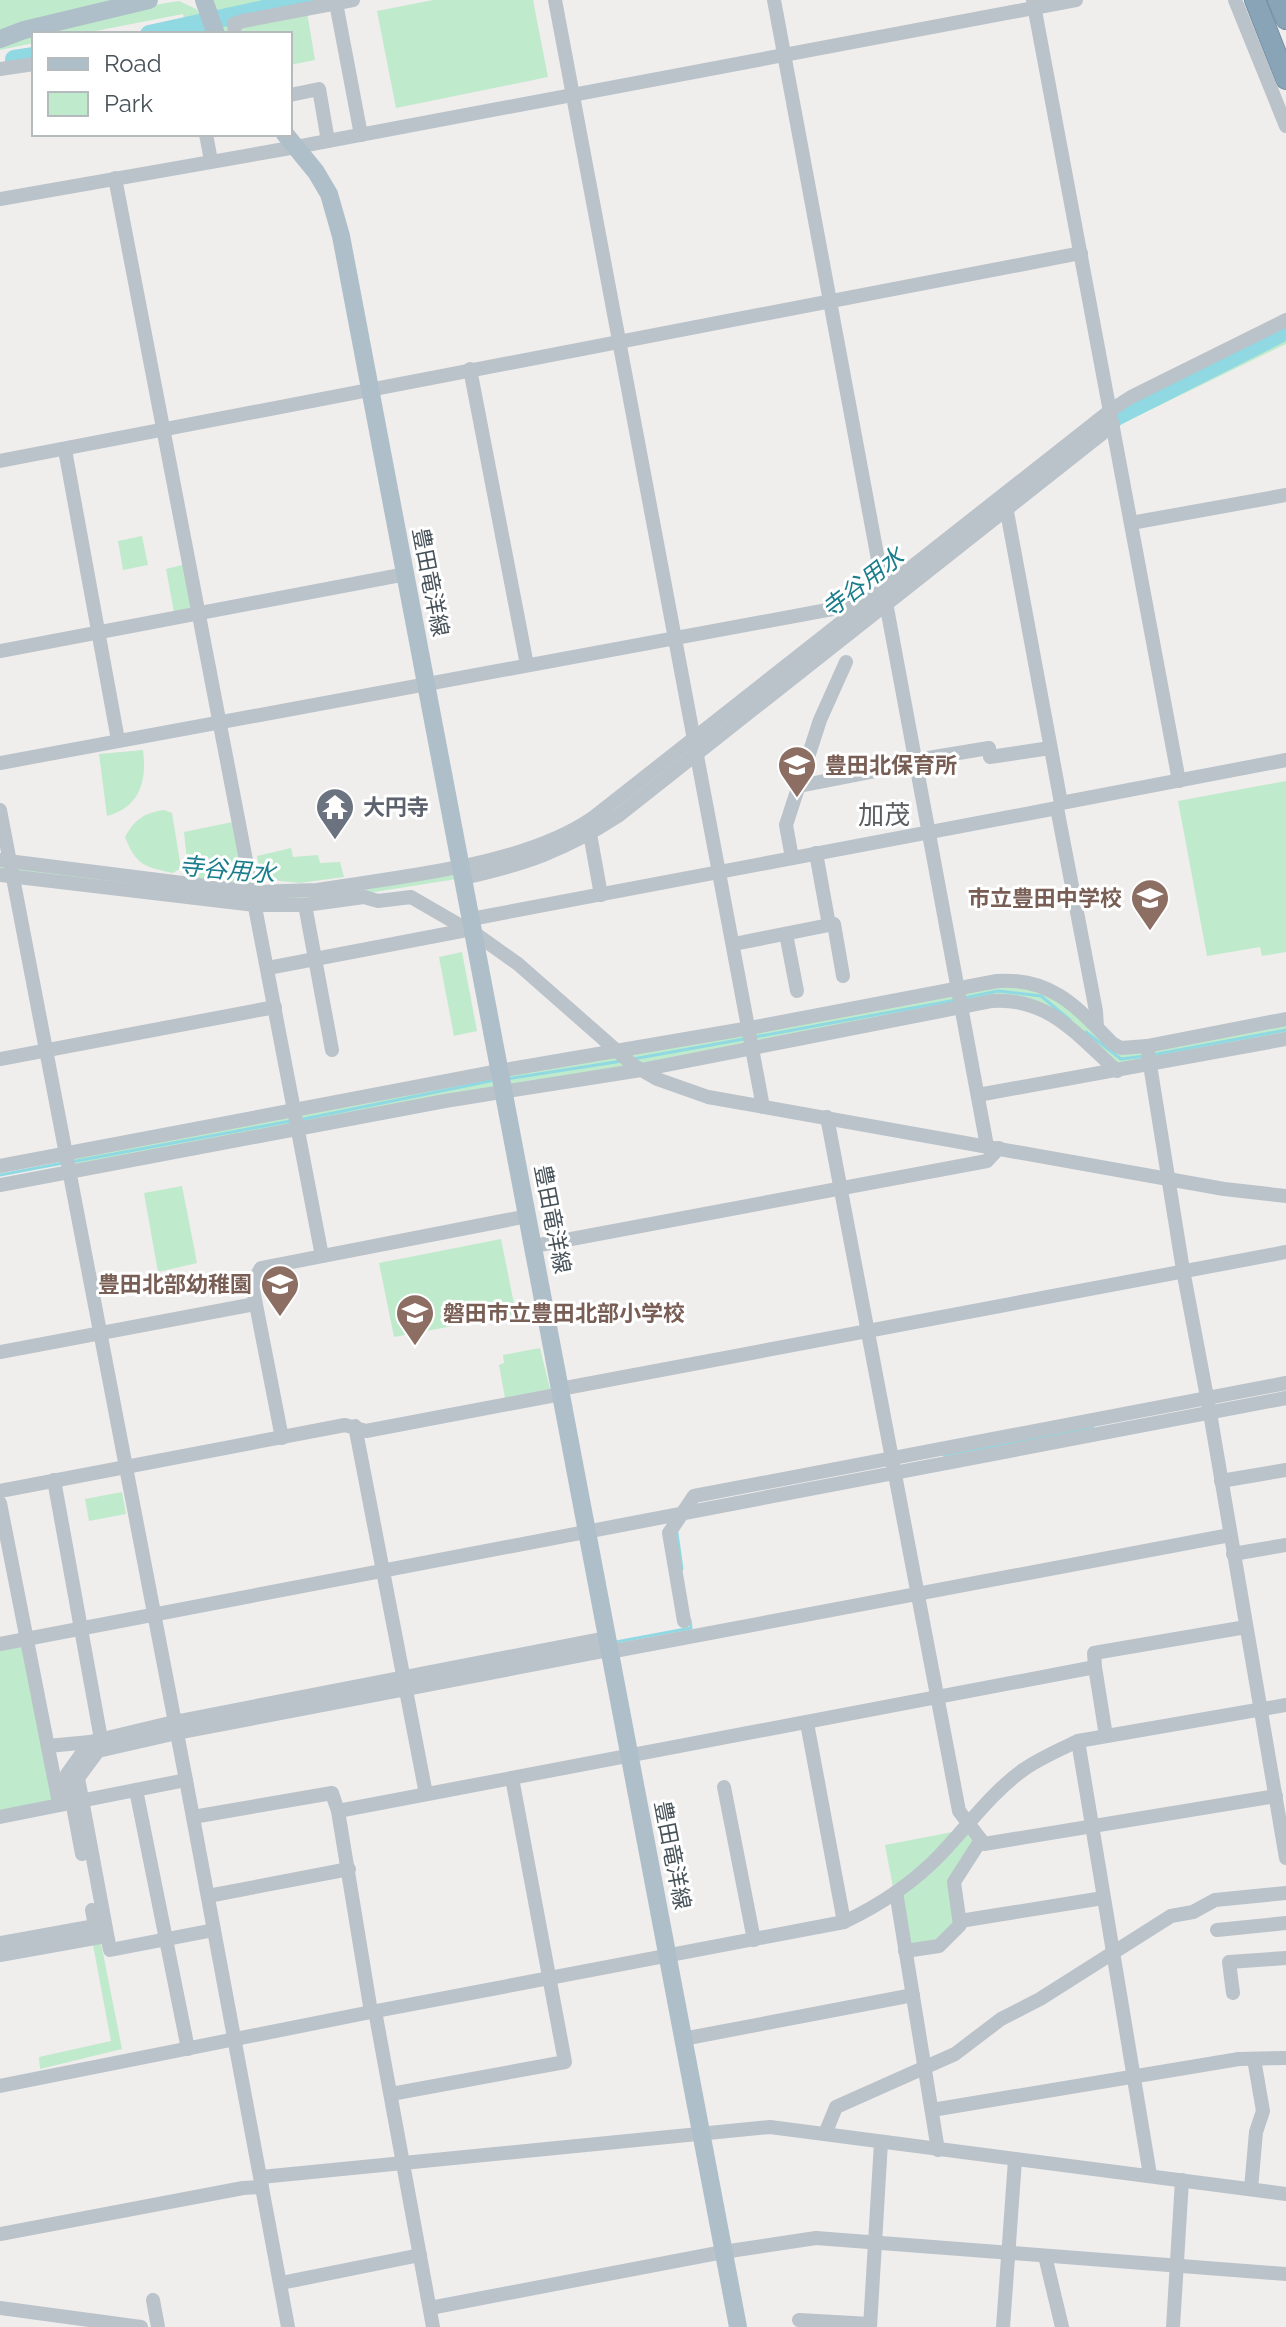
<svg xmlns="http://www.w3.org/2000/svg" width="1286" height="2327" font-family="Raleway,'Noto Sans JP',sans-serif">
<rect width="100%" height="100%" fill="#f0eded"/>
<g fill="#bfeacc">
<path d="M0 0H121L74 18 179 1 196 9 216 34H187L183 14 80 34H34V43L0 50Z"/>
<path d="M214 0H327L232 19 227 22 230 34H222L212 3Z"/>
<path d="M433 0H533L548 77 396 108 377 11Z"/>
<path d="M307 12 315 60 290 65V34H243L241 25Z"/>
<path d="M1286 320V344L1113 428 601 827 463 878 311 902 0 873V859L254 892 395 877 550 841 601 812 1111 410Z"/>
<path d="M142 536 148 565 123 570 118 541Z"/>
<path d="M186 564 193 609 174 612 166 569Z"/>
<path d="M143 750C147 781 140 807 107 816L99 754Z"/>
<path d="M1286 781V952L1262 956 1260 947 1207 956 1178 801Z"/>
<path d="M164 810 172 813 181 868 173 873C144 867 136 865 125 837 135 819 144 813 164 810Z"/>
<path d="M237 821 249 888 189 880 184 832Z"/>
<path d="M291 848 293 857 318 855 320 863 340 862 344 877 300 883 261 879 257 856Z"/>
<path d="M462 952 477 1031 454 1036 439 957Z"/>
<path d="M987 983H1034L1121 1048 1286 1019V1038L1117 1071 1024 1002 70 1171 66 1153Z"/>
<path d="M182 1186 197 1263 158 1272 144 1193Z"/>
<path d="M501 1239 516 1314 394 1337 379 1263Z"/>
<path d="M540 1348 550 1389 505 1398 499 1365 504 1363 503 1355Z"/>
<path d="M122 1492 126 1514 89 1521 85 1499Z"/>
<path d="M24 1639 59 1803 0 1817V1644Z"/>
<path d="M963 1830 981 1840 950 1885 960 1921 939 1946 905 1951 885 1845Z"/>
<path d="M101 1943 122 2049 40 2069 39 2057 111 2041 93 1945Z"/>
</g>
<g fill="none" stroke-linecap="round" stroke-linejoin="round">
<g stroke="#90d8e2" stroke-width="3">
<path d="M964 998 998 991 1041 996 1070 1020"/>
<path d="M1086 1032 1121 1059 1145 1056"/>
<path d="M755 1037 956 1000"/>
<path d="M1152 1055 1286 1030"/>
<path d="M633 1059 744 1039"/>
<path d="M507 1079 622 1061"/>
<path d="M299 1120 495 1080"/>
<path d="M71 1162 291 1121"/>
<path d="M0 1175 63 1163"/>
<path d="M944 1455 1093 1428"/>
<path d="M677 1533 682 1569"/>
<path d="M616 1642 691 1628 690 1620"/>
</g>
<g stroke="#90d8e2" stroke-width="18">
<path d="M149 34 305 0"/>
<path d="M14 59 34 56"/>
<path d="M1100 428 1118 416 1286 331"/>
</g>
<g stroke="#758fa3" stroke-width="22">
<g id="highway">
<path d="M1255 0 1286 79"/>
<path d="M1278 0 1286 19"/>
</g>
</g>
<g stroke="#bac3c9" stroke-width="14">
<path d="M555 0 763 1107"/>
<path d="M774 0 987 1146"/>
<path d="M1033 0 1179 781"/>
<path d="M1235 0 1286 126"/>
<path d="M336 3 361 135"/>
<path d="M235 34 234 24 243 21 353 0"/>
<path d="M0 69 34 64"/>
<path d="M290 95 319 89 328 141"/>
<path d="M206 134 211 161"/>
<path d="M115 178 322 1256"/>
<path d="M0 199 296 147 1076 0"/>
<path d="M470 369 527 665"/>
<path d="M65 450 118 740"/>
<path d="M0 461 1081 253"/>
<path d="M1005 501 1061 803"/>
<path d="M1131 523 1286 495"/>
<path d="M0 651 406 574"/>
<path d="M916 760 989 748 990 757 1050 748"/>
<path d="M0 763 865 603"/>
<path d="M799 786 917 763"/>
<path d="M1057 808 1096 1011 1097 1027"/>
<path d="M0 810 186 1780 288 2327"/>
<path d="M590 834 601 895"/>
<path d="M816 853 829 925"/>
<path d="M792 858 786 825 820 720 846 662"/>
<path d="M0 860 254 892 317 890C401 876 525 866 594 817L1111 410 1131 397 1286 320"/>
<path d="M0 875 255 905H305L364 897 378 901 411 897 468 930"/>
<path d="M463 878C523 865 566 850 618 816L1113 425"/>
<path d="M305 905 332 1050"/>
<path d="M471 919 1057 808 1061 803 1286 760"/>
<path d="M473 932 518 964 633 1065 657 1079 708 1097 1224 1189 1286 1196"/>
<path d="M786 934 797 991"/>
<path d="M734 944 834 924 843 976"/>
<path d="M268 968 472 929"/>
<path d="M1147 1046 1183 1270 1210 1413 1286 1858"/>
<path d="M0 1059 275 1007"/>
<path d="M978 1095 1286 1039"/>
<path d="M827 1117 959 1811 984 1844 1276 1796"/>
<path d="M0 1166 499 1071 750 1028 997 981C1051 977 1077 1007 1112 1043L1121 1048 1147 1046 1286 1019"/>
<path d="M0 1185 445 1101 641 1070 992 1001C1049 997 1078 1036 1117 1071"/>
<path d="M534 1246 987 1161 999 1148"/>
<path d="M0 1352 255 1304"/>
<path d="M560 1389 1286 1252"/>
<path d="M355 1426 426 1794"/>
<path d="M282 1438 252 1284 261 1268 528 1216"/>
<path d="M54 1480 101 1739"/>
<path d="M1221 1481 1286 1470"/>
<path d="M0 1491 345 1425 366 1431 561 1394"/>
<path d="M0 1503 59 1803"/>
<path d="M1233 1554 1286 1545"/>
<path d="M684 1621 669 1533 694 1496 1286 1383"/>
<path d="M0 1644 1286 1398"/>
<path d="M609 1652 1230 1535"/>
<path d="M1095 1667 1094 1653 1246 1627"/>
<path d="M807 1723 844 1922"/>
<path d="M1078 1741 1150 2175"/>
<path d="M48 1746 90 1742"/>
<path d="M724 1787 754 1940"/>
<path d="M136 1790 188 2049"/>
<path d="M338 1811 1095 1667 1106 1736"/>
<path d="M0 1817 186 1780"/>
<path d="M193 1817 332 1793 338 1811 371 2012"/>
<path d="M82 1854 67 1774 90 1742 174 1722 606 1638"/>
<path d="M896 1892 938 2150"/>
<path d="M208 1896 349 1869"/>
<path d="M960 1921 1103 1898"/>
<path d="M214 1930 110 1950 78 1778 98 1751 177 1733 609 1650"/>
<path d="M1217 1930 1286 1923"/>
<path d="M0 1943 95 1926 92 1910"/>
<path d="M905 1951 939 1946 960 1925 954 1882 981 1840"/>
<path d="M0 1955 106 1936"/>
<path d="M1233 1993 1229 1962 1286 1958"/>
<path d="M375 2011 433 2327"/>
<path d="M683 2039 913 1995"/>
<path d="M0 2086 371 2012 844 1922C880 1905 913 1883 940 1855 967 1827 991 1793 1023 1770 1040 1758 1059 1750 1078 1741L1286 1705"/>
<path d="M391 2094 565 2062 512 1778"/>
<path d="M932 2110 1239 2059 1286 2058"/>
<path d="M825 2134 836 2107 955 2054 1001 2019 1040 1999 1171 1916 1193 1912 1215 1900 1286 1893"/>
<path d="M261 2177 770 2127 1286 2194"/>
<path d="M1251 2189 1256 2132 1263 2111 1254 2059"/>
<path d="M0 2234 243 2188 262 2187"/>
<path d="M1045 2256 1062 2327"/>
<path d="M281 2283 420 2255"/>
<path d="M153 2300 158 2327"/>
<path d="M0 2308 141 2327"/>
<path d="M430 2308 723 2252 816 2238 1286 2274"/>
<path d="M799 2320 870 2324"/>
<path d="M870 2327 881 2142"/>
<path d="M1003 2327 1015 2160"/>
<path d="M1173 2327 1182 2180"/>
</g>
<g stroke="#afbfca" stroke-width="18">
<path d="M204 0 216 34"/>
<path d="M0 39 24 30 149 0"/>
<path d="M285 134 316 172 329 194 341 236 738 2327"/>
</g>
<use href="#highway" stroke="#89a4b7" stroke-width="20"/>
</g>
<defs>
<g id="school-pin" transform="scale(2)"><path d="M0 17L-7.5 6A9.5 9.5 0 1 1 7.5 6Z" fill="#8d6e63" stroke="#fff"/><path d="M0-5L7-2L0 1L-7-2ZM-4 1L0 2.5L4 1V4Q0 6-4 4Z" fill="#fff"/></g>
<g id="temple-pin" transform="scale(2)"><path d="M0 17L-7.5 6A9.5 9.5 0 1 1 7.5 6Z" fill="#6b7280" stroke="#fff"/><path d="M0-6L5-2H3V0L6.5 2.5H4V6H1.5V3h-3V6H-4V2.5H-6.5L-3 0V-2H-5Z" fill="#fff"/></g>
</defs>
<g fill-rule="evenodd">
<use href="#school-pin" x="797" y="765"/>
<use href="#temple-pin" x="335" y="807"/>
<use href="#school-pin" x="1150" y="898"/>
<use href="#school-pin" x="280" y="1284"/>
<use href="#school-pin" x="415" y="1313"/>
</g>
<g text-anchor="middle" stroke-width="6" stroke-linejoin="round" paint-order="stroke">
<g font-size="22" fill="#475259" stroke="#fff">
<text transform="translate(431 582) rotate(79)" y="8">豊田竜洋線</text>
<text transform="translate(553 1219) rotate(79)" y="8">豊田竜洋線</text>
<text transform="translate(673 1855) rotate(79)" y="8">豊田竜洋線</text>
</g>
<g font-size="22" font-weight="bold" fill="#785e54" stroke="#fff" text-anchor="start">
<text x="825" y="773">豊田北保育所</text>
<text x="1122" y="906" text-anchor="end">市立豊田中学校</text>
<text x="252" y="1292" text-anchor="end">豊田北部幼稚園</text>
<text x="443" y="1321">磐田市立豊田北部小学校</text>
</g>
<g font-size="22" font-weight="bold" fill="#5b616d" stroke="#fff" text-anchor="start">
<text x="363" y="815">大円寺</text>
</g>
<g font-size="24" font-style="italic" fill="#197d8b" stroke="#fff">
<text transform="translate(863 583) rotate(-38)" y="8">寺谷用水</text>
<text transform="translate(227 870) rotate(5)" y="8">寺谷用水</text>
</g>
<g font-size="26" fill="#5b5e61" stroke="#fff">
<text x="884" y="824">加茂</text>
</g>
</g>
<rect x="32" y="32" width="260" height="104" fill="#ffffff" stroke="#b5babd" stroke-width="2"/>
<rect x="48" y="58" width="40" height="12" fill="#afbfca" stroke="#b5babd" stroke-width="2"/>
<text x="104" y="72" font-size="24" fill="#475259">Road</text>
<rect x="48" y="92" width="40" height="24" fill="#bfeacc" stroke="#b5babd" stroke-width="2"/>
<text x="104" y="112" font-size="24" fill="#475259">Park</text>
</svg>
